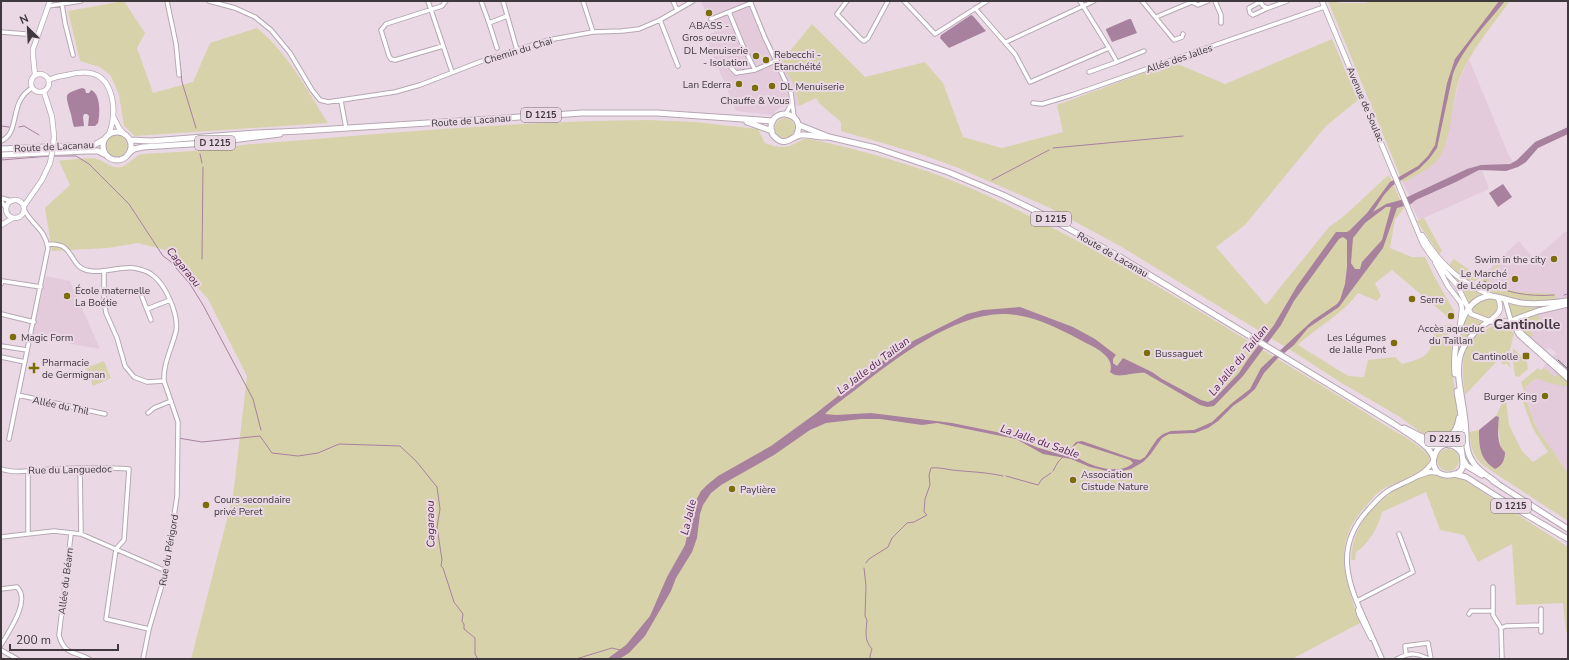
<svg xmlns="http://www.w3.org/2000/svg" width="1569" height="660" font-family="'Nunito Sans',sans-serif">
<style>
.built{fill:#e3cbdc}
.green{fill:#d8d2ab;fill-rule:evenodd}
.water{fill:#a8819e;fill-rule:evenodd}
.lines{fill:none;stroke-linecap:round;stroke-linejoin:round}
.stream{stroke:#a8819e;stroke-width:1}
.minor-casing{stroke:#b7a7b3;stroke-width:5.5}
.tertiary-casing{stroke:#b7a7b3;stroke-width:6}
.secondary-casing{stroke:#b7a7b3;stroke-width:6}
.primary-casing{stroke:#b7a7b3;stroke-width:7}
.minor{stroke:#fff;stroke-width:3.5}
.tertiary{stroke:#fff;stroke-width:4}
.secondary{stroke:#fff;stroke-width:4.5}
.primary{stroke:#fff;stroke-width:5}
.tram{stroke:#6e656b;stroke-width:1}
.secondary-bridge-casing{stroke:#b7a7b3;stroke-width:6;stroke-linecap:butt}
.secondary-bridge{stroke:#fff;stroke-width:4.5}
.poi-dot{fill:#7b6d08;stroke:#ead9e5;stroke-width:1.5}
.labels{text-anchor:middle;stroke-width:4;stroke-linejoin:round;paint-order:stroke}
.shield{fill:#ead9e5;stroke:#72686f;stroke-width:1}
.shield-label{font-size:9px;font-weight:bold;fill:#3f383d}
.poi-label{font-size:10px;fill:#3f383d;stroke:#ead9e5;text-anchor:start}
.street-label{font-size:10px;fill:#3f383d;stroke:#ead9e5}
.water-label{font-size:11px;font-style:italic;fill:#57254d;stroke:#ead9e5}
.district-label{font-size:14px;font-weight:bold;fill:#453741;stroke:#ead9e5}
</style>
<rect width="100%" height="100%" fill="#ead9e5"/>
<path class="built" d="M701,1h52l15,36 27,50 4,19 -14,-1 -9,5 -3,5 -37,-4 -31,-75 9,-4z
M1469,59l40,97 5,7 -40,5 -64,29 -7,-14 31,-19 11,-20 14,-63z
M1479,170h3l7,19 -70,31 -8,-16 1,-2 44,-20z
M1566,231l2,2v240l-32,-46 -12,-35 1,-1v-4l12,-8 7,-13 12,-13 -6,-5 -4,2 -4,-3 -1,1 -23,-20 -6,-11 -3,-11v-15l-29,-14 39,-36 15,18z
M46,276l24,5 30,68 -68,-12z"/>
<path class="green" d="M124,1l21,32 -8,15 16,45 40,-11 17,-39 47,-15c31,25 50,62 71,95l-193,13 -11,-10 -5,-31 -8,-19 -11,-9 -20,-6 -12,-50z
M1328,1l14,2h25v-2h143c-18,25 -40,50 -51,79 -8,23 -7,68 -25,84 -9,7 -21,13 -31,19z
M812,24l53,53 60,-15 18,21 20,54 39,11 61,-16 -6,-27 116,-43 52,22 107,-45 26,61 -32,26 -81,99 -29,22 50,58 63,-78 14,-10 41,-38 5,-4 15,33 -9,12 -5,28 22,9h13l9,19 21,37 -3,5h-3l-57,-48 -17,13 6,13 -4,5 -19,-8c-15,21 -41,34 -60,52l50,31 16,1 4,-17 27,-3 7,7c11,-3 27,-6 29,-19 2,-7 2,-12 5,-18l16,-3 -5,15 5,2 -1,20 6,48 -1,12 -1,6 -9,9 -12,3 -14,-7 -20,-15 -60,-35 -48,-31 -172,-105 -72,-39 -92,-40 -36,-13 -79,-23v-9l-21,-18 -4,-6 -17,8 -4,-19 -14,-25z
M775 128a10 10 0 1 1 20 0a10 10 0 1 1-20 0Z
M649,120l46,2 63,7 7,14c18,7 25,4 40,-5 61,13 122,30 179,56 110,51 212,115 315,178 29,17 58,35 87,54 15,9 32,17 43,30l1,6c-12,16 -35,19 -50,29 -6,4 -10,11 -15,16 -35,38 -19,73 -5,116l-68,36h-1101l42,-163 14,-120 -39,-77 -43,-49 -27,-7 -30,5 -56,3 -7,-43 25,-23 -11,-24c9,-1 30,-4 38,-2 8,2 14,10 24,8 8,-2 13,-11 21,-13l68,-4 32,-5c136,-11 271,-24 407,-25zM1090,344l26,11 -3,4v4l5,3 5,-7 29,13 10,7 -3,2c-5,-3 -11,-8 -17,-9 -11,-1 -23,8 -32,0 5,-14 -11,-22 -20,-28z
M105 146a11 11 0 1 1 22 0a11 11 0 1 1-22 0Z
M1424,218l18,33 -3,3 -22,-33z
M1506,256c-3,10 -13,13 -18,22l2,5c24,11 37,9 63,11h2v5c-22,7 -58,-4 -78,-12l1,-4z
M1454,259l26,18 -8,7 -23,-19z
M1441,263l22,21 19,11 -13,9z
M1489,298l5,1 4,4 1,6c-6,7 -11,10 -20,7 -4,-2 -6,-2 -8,-6 3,-7 11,-9 18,-12z
M1512,303l36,2v1l-36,12 -3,-12z
M1466,315l16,7c-14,9 -21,21 -26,36l3,-19z
M1538,315l2,1 -3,12 -3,-1 -3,6 3,2 -3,2 -4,-1 -9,-8v-5l3,-3z
M1497,324c8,0 13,4 17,10l-6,23 3,11 -5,-5 -2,2 -6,-5 -33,35c-4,-36 -6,-54 32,-71z
M1513,348l14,14 1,7 -9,8 -4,-1 -3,-21z
M104,361l7,17 -18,8 -7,-18z
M1538,368l2,2 4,-2 11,9 3,-3 10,9v4l-23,-5 -4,-3h-5l-11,8v4h-1l-3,-9z
M1524,393l12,34 32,46v48l-84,-55c-13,-12 -12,-18 -15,-34l10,-2 2,21 5,12 19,-11 -4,-3 -3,-23 1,-9 -3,-1 6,-13 4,-3 3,25 13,26 11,11 15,-10 -15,-23 -13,-35z
M1437 460a11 11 0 1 1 22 0a11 11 0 1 1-22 0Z
M1433,474l14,5 10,-2 5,2 106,68v85h-2l-3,-29 -47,2 -4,-61 -34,18 -14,-27 -24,-5 -14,-38 -44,20c-3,14 -14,33 -26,40l-1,8h-4c1,-45 41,-75 82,-86z"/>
<path class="water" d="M1499,1h6c-18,23 -41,45 -52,73l-16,74 -8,11 -10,10 -27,17 -8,9 -11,17 13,-8 15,-4 66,-31 14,-4 29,-1 7,-4 18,-18 33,-15v7l-30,14 -12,14 -8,5 -12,4 -27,-1 -23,12 -40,18 -5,4 -14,4 -14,40 -44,59 -31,21 -14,17 -17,14 -13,14 -9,16 -9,8 -13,9 -15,15 -10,7 -13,5 -26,1 -7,4 -12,17 -7,7 -12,7 -14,3 -10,-1 -17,-4 -19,-8 -28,-5 -27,-15 -79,-16 -15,2 -42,-6h-19l-35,4 -16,7 -36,25 -53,30 -10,8 -8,12 -3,9 -3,24 -5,14 -16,26 -5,13 -26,45 -16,17 -8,5 -14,1 19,-14 24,-29 17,-39 18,-32 9,-41 7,-13 6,-6 11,-9 53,-30 44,-32 79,-62 11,-7 62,-31 16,-4 37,-3 53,20 22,12 21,16 -3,4v4l4,3 6,-8 29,14 10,7 39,21 7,2 5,-2 26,-27 9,-14 26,-34 23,-39 39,-54h11l3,-2 17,-17 23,-31 28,-16 10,-10 7,-11 12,-62 8,-24zM1386,207h5l-9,33 -20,22 -2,7h-5l-4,-6 2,-25 12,-15zM1343,237l4,3v27l-2,17 -5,16 -3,4 -25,17 -51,47 -11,21 -18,14 -20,19 -18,8 -23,1 -8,3 -6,5 -12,18 -5,3 -6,-1 -52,-18 -6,1 -5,6h-6l-3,7 -26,-8 -25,-12 -59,-12 -81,-10 -35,2 -11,-1c10,-10 23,-18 34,-27 37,-29 97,-75 147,-73 29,1 56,16 82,30 10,5 27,14 22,28 8,8 24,-1 35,1l55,32 7,2 7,-1 29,-30 38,-51 13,-24 45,-62zM1078,443l52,17 3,3c-14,14 -50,2 -62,-11l3,-6z
M971,15l2,1 13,15 -37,17 -9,-10 1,-3z
M1129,19h2l6,14 -25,9 -6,-12v-1z
M82,88l3,1 1,4h3l2,-3c10,4 9,24 7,33l-3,3h-7l1,-10 -2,-2h-3l-1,3 1,9 -10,1c-2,-5 -2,-11 -4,-16 -5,-18 -6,-17 12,-23z
M1503,184l9,13 -14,10 -9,-14z
M1496,416l3,1c-1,10 -3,28 6,35 0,8 -3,14 -10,17 -15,-10 -16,-21 -16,-39z"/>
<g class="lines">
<path class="stream" d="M180,63l2,19 14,46
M1,126l8,1
M19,127l5,-1 15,9
M1053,148l130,-12
M200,154l2,9
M53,156h23l13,8 40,40 34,52 7,5 20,23 13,21 50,94 8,31
M1,160l49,-4
M992,180l57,-30
M202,259l1,-92
M1484,281c21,12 45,16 70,14
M1564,295l4,-1
M178,438l24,4 58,-6 12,17 26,3 20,-3 21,-9 61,2 16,15 21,26 3,22 -3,18 5,33 -1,6 2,2 11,34 9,12 -1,7 2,3v5l11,9v16l3,5
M1053,471l5,-9 5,-5
M1006,476l32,9 4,-6 9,-6
M866,563l3,-4 19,-12 4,-9 15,-15 7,-1 13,-7 -3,-3 1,-13 5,-14 -1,-10 2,-7c7,-1 14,1 21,2 18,2 34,2 51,6
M864,568l2,18 -1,30 2,4c-1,12 -3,20 5,29l-2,7v3
M513,659h1
M576,659l36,-11 8,2"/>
<defs>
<path id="minor" d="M167,1l9,43 3,31
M209,1l26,7 20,9 16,13 19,23 22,37 8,10 8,2 67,-10 25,-7 62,-24 66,-21 45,-8 29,-1 17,-2 21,-9 33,-19
M428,1l24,71
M481,1l8,22
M503,1l14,49
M583,1l10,31
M673,1l4,9
M750,1l15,37 26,55 3,24
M847,1l-10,13 24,25 3,2 4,-3 20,-37
M904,1l31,33 52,-33
M1142,1l32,39 8,-3 1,-3
M1215,1l6,14v8
M1260,1l3,5 5,2 19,-7
M1260,2l-11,6 1,5 3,2 15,-7
M62,4l3,19 8,32
M48,6l33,-5
M975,8l5,6 35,40 15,28 79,-34 -29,-47
M729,12l14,34 12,24
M1156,17l36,-15 6,3 10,-4
M711,19l40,-16
M660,20l18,46
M1,32l37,3
M1006,42l88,-41
M443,46l-48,14 -4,-1 -2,-3 -8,-26 5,-6 56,-18 4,-5
M497,48l-8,-25 18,-7
M1109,48l8,14 27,-11
M727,63l9,10 19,-3 22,-10
M1089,72l28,-10
M341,101l5,27
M1033,103l9,1 30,-9 252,-88
M786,114l6,-12
M1,141c20,-8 7,-39 31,-53
M1,198l11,3
M1,201l5,7
M48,244c5,0 13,0 17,4 10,9 9,21 26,23 15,2 29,-5 43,-3 5,1 13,3 17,6 14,9 28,40 25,57 -4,17 -13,32 -12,50l14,41 -1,74 -11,75 -17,58 -6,30
M104,271v30l2,12 11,25 8,28 9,11 13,5 17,-1
M1,284l1,-3 39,6
M142,297l9,23
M147,309l23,-9
M1,314l33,8
M1,346l26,4
M1,357l24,5
M18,395l87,19
M148,413l6,-5 17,-7
M9,439l39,-191c-3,-19 -15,-22 -23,-37
M80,468l1,66
M1,469c15,5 34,1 50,0 26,-1 52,-2 78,0l-5,71 -8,9 -10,70 43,10
M28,534v-63
M71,534l-12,101c5,20 15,16 30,24
M1,537l53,-6 27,3 85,37
M1493,587v28l8,13 1,31
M1,589l16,-2c14,14 -8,44 -16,58
M1357,601l56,-29 -14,-38
M1541,609v23
M1469,614l2,-3h21
M1501,628l5,-2 35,-1
M1,650l16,9
M1406,654l-1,-8 23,-3 3,16
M1397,659c14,-7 19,-6 32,0"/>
<path id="tertiary" d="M1505,300l6,21 8,14 49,44
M1516,328l52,46
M1418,476l12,-4 8,1
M1358,610l1,4 12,24
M1382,659c-5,-11 -10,-23 -15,-34 -19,-41 -34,-77 1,-115 6,-7 12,-14 20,-19 14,-9 37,-14 45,-30"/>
<path id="secondary" d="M1322,1l101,243 9,13 25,28 14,29 18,7c10,-7 14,-11 9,-23
M31 83a9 9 0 1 1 18 0a9 9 0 1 1-18 0Z
M35,75l-2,-19v-7l17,-48
M49,80c5,-3 12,-4 18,-5 26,-7 42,0 46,29 1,10 0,20 -4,30
M44,92l8,25 2,19
M114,118l5,10 5,6
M6 209a9 9 0 1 1 18 0a9 9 0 1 1-18 0Z
M24,206l18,-26 8,-17
M1,225l12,-7
M1422,235c16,27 39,48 68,60
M1435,262l13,24 13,17 1,6 -2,16"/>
<path id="primary" d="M747,122l25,9
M799,125l30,12 47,11 72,24 55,23 39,19 78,43 274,167c11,8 36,21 39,33
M103 146a14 14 0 1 1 28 0a14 14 0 1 1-28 0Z
M796,136c12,-22 -22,-31 -25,-10 0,4 1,9 4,11 11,11 16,-1 26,-2 9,-1 18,3 28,2
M130,140l21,1 106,-8 44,-2 282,-18h74l116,8
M1,149l93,-4 11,-6
M129,153l5,-4 9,-2 64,-4 73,-9
M1,155l85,-4h12l8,4
M1455,374c-2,-24 3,-74 34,-78 5,-1 25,6 32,7 16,2 31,0 46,-2
M1404,428c15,7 32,20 47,7 5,-4 7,-10 8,-17
M1423,440l9,6h9
M1449,445c20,-10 10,-37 8,-54
M1461,452c-24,-27 -42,26 -11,23 20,-1 11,-19 11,-29 0,-4 1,-8 2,-12
M1464,461l3,5 15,9
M1454,474l12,3 49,31 53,31
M1493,481l75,48
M1496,482c-10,-7 -21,-14 -26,-25 -6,-12 -3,-24 -5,-36 -5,-45 -20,-70 24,-100l19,1 30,-11 30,-7"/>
</defs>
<use href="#minor" class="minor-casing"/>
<use href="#tertiary" class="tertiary-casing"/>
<use href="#secondary" class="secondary-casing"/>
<use href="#primary" class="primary-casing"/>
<use href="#minor" class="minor"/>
<use href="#tertiary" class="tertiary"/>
<use href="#secondary" class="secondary"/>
<use href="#primary" class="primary"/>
<path class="tram" d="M1558,360l10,9"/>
<defs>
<path id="secondary-bridge" d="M50,163l3,-15 1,-12"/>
</defs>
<use href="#secondary-bridge" class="secondary-bridge-casing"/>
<use href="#secondary-bridge" class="secondary-bridge"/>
</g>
<g class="poi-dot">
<circle cx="709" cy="13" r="4"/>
<circle cx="756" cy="56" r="4"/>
<circle cx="766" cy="60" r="4"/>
<circle cx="739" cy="84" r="4"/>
<circle cx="772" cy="86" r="4"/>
<circle cx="755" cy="88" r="4"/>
<circle cx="1554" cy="259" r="4"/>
<circle cx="1515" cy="279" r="4"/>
<circle cx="67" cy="296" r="4"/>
<circle cx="1412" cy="299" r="4"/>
<circle cx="1451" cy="316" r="4"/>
<circle cx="13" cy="337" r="4"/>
<circle cx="1394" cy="343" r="4"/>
<circle cx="1147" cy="353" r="4"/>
<rect x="1522" y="352" width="8" height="8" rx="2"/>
<path d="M32 362h4v4h4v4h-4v4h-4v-4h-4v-4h4z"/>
<circle cx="1545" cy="396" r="4"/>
<circle cx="1073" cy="480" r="4"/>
<circle cx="732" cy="489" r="4"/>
<circle cx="206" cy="505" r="4"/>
</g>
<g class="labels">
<g class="shield">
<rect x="521" y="108" width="40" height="14" rx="3"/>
<rect x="195" y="136" width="40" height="14" rx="3"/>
<rect x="1031" y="212" width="40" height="14" rx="3"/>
<rect x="1425" y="432" width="40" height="14" rx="3"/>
<rect x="1491" y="499" width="40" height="14" rx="3"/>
</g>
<g class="shield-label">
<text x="541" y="118">D 1215</text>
<text x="215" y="146">D 1215</text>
<text x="1051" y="222">D 1215</text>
<text x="1445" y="442">D 2215</text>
<text x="1511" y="509">D 1215</text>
</g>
<g class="poi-label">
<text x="709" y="29" text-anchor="middle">ABASS -<tspan x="709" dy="12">Gros oeuvre</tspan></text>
<text x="748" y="54" text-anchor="end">DL Menuiserie<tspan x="748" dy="12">- Isolation</tspan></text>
<text x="774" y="58">Rebecchi -<tspan x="774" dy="12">Etanchéité</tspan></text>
<text x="731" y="88" text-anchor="end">Lan Ederra</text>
<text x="780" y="90">DL Menuiserie</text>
<text x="755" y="104" text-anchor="middle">Chauffe &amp; Vous</text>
<text x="1546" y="263" text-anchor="end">Swim in the city</text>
<text x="1507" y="277" text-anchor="end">Le Marché<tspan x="1507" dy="12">de Léopold</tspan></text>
<text x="75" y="294">École maternelle<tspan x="75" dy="12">La Boétie</tspan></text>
<text x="1420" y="303">Serre</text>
<text x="1451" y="332" text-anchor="middle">Accès aqueduc<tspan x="1451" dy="12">du Taillan</tspan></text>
<text x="21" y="341">Magic Form</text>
<text x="1386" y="341" text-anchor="end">Les Légumes<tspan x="1386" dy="12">de Jalle Pont</tspan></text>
<text x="1155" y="357">Bussaguet</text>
<text x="1518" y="360" text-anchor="end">Cantinolle</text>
<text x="42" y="366">Pharmacie<tspan x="42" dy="12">de Germignan</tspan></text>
<text x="1537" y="400" text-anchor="end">Burger King</text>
<text x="1081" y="478">Association<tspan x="1081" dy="12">Cistude Nature</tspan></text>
<text x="740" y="493">Paylière</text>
<text x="214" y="503">Cours secondaire<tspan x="214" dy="12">privé Peret</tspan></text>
</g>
<g class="street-label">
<text transform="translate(518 50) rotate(-17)" y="4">Chemin du Chai</text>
<text transform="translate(1179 58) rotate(-19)" y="4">Allée des Jalles</text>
<text transform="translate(1366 104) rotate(67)" y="4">Avenue de Soulac</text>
<text transform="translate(471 120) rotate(-4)" y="4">Route de Lacanau</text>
<text transform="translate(54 146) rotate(-3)" y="4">Route de Lacanau</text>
<text transform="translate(1113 254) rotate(30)" y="4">Route de Lacanau</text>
<text transform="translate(61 405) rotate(12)" y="4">Allée du Thil</text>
<text transform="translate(70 469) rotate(-1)" y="4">Rue du Languedoc</text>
<text transform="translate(168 550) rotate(-80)" y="4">Rue du Périgord</text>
<text transform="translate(65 581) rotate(-83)" y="4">Allée du Béarn</text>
</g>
<g class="water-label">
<text transform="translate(184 267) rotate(51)" y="4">Cagaraou</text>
<text transform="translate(1238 360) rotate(-51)" y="4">La Jalle du Taillan</text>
<text transform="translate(873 365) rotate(-37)" y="4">La Jalle du Taillan</text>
<text transform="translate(1040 441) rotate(19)" y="4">La Jalle du Sable</text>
<text transform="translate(688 517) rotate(-76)" y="4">La Jalle</text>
<text transform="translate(430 524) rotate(-91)" y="4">Cagaraou</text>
</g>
<g class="district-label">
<text x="1527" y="329">Cantinolle</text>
</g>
</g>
<rect width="1569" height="660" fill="none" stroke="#3f383d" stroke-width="4"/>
<g transform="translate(28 28) rotate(336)" stroke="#ead9e5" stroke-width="3" paint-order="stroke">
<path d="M0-3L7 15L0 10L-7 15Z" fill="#3f383d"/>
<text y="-6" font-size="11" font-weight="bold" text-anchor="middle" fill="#3f383d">N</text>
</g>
<path d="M10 644v6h108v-6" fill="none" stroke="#3f383d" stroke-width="2"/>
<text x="16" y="644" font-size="12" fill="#3f383d" stroke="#ead9e5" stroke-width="3" paint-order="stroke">200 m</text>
</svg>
